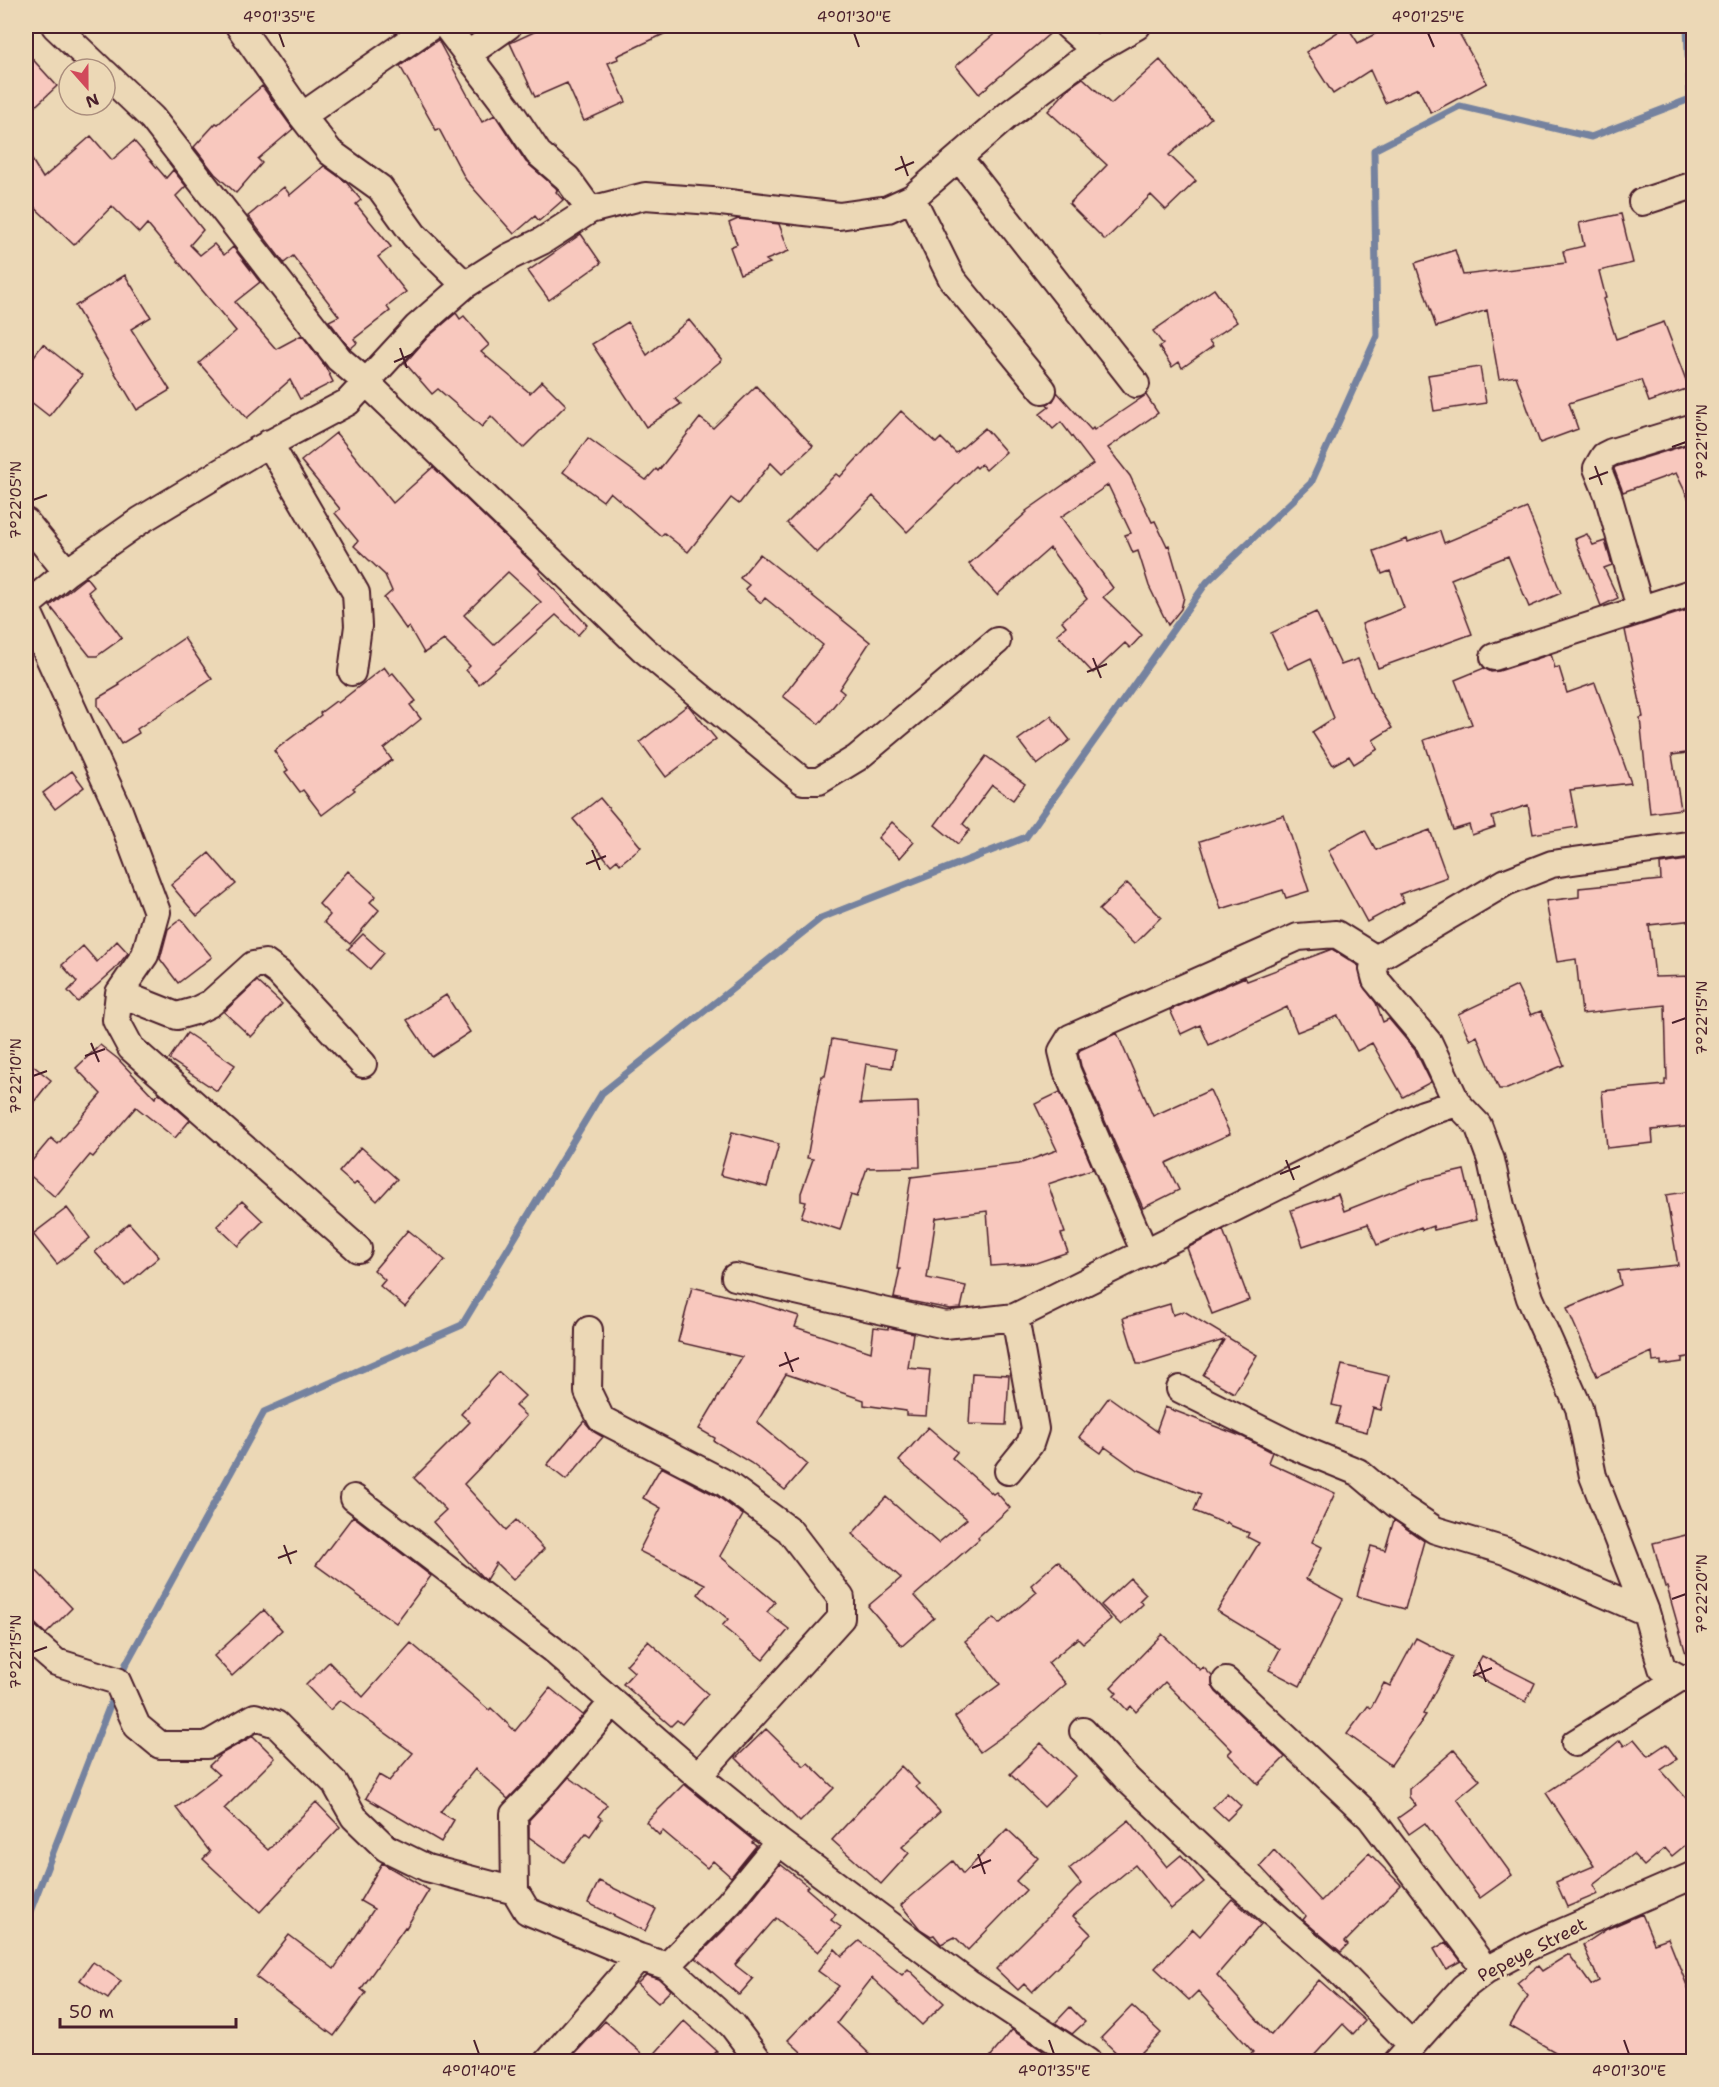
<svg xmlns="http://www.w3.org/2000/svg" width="1719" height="2087" font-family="'Shantell Sans',sans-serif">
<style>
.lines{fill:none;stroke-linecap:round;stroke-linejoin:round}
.stream{stroke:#75829f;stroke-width:7}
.building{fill:#f8c8be;stroke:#4a1f2b;stroke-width:1.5;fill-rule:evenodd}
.street-casing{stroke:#4a1f2b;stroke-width:30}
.street{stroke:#ecd8b6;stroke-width:26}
.ticks{fill:none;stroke:#4a1f2b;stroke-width:2}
.labels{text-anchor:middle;stroke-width:6;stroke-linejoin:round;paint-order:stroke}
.street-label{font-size:18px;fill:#4a1f2b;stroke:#ecd8b6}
.neatline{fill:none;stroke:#4a1f2b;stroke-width:2}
.ticks-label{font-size:15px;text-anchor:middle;fill:#4a1f2b}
</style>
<rect width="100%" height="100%" fill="#ecd8b6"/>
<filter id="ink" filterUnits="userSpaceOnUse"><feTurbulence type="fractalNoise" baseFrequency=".0167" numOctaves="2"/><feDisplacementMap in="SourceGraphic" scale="12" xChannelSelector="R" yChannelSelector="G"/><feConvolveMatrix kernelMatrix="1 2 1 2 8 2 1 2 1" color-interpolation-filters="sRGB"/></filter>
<g filter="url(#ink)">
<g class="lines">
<path class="stream" d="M121,1676l5,-12 138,-252 198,-87 140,-232 219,-175 205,-81 181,-255 104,-99 66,-147 -3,-186 86,-44 131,31 99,-38 -3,-73
M26,1922l89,-230"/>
</g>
<path class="building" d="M547,26h134l-64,30 1,3 -10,4 18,39 -42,19 -17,-38 -32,14 -25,-54z
M1004,26h49l1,4 -75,64 -23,-28z
M1347,26l11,17 32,-17h65l32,57 -56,30 -13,-25 -33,15 -15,-33 -37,24 -27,-42z
M438,40l44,82 13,-7 31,47 30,26 1,2 -1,2 7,8 -24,21 -4,-5 -21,18 -48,-54 -27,-51 -3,1 -36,-64z
M26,52l31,34 -31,29z
M1160,60l51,58 -42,37 27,26 -30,29 -15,-15 -46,45 -36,-36 38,-39 -59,-54 22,-24 13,-9 28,26z
M262,86l31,43 -35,30 4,4 -26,30 -21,-19 -21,-27 22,-24 2,1z
M91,136l21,24 22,-19 32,37 7,-8 13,16 -10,10 27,34 -13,15 10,10 14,-11 10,11 9,-8 27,35 -25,20 41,47 26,-14 23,31 8,16 -33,17 -10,-19 -43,38 -48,-55 37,-32 -89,-107 -8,9 -27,-27 -38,39 -48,-46v-49l17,28z
M324,166l22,16 15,18 -5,4 35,43 -13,10 28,35 -19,15 3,4 -36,28 3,4 -7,6 -21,-28 10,-5 -46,-60 -9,7 -36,-47 36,-29 6,8z
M1621,214l12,49 -34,8 7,27 -3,1 13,40 48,-17 25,66 -40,14 -8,-22 -72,23 9,26 -38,14 -24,-67 -17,3 -12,-69 -51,17 -21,-64 40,-13 8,25 103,-12 -3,-12 21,-5 -5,-23z
M738,219l41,5 10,27 -23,9 4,3 -30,11 -10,-27 7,-3 -8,-21z
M581,234l20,29 -52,37 -21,-29z
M125,275l26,42 -20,12 39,61 -33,20 -62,-104z
M1214,289l23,33 -28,19 4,5 -31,22 -3,-6 -7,5 -13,-20 4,-3 -10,-13z
M456,313l4,6 4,-3 25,29 -8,7 49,41 12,-12 24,24 -43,43 -32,-32 -9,11 -44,-38 -6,5 -27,-31 22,-25z
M689,320l33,40 -47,39 6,5 -35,23 -54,-83 36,-22 19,33z
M43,344l39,31 -33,41 -23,-18v-31z
M1480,367l6,36 -52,8 -6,-36z
M756,386l57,60 -31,28 -11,-11 -32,41 -8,-6 -43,54 -24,-19 -3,3 -51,-44 -7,9 -40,-29 25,-34 58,42 10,-11 2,2 42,-53 13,10z
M1057,392l34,38 2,-2 1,2 52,-35 12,18 -50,35 22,28 22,46 3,-1 12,25 2,-1 15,52 -3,12 -13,16 -19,-39 -11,-35 -5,2 -8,-18 6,-2 -23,-48 -47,32 52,71 -10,9 39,38 -12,13 -5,-5 -32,30 -36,-39 9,-8 -4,-5 25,-22 -37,-51 -53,47 -28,-31 58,-52 -1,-1 67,-47 -32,-42 -8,7 -13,-15 9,-7 -2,-3 6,-3z
M901,411l35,32 5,-5 15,15 29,-25 21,24 -20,18 -5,-6 -4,4 -2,-2 -68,66 -34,-36 -56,57 -30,-30 49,-49 4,3z
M336,433l57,70 40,-36 108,104 -2,2 48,52 -9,10 -22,-20 -77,69 -13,-14 4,-4 -26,-26 -20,13 -15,-26 -3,2 -22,-31 8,-7 -7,-16 -31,-29 4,-5 -23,-28 5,-4 -39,-48zM508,572l33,30 -47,43 -30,-30z
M1689,444l5,14v52l-18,-37 -53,19 -9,-23 1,-2z
M1527,508l34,85 -32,14 -21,-51 -57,23 21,55 -94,34 -16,-44 42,-16 -14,-37 -8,3 -8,-23 33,-12 1,3 32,-11 4,12z
M1587,534l6,11 12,-4 7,24 -8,3 14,30 -17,8 -26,-67z
M760,554l110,88 -31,47 5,4 -25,31 -36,-28 40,-51 -58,-47 -4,5 -16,-14 4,-4 -9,-7z
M86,577l8,10 -6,5 34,46 -25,18h-7l-40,-50z
M1694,608v144l-22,3 9,54 -31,4 -10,-95 3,-1 -18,-87z
M1316,612l25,53 17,-6 15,39 19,30 -19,12 5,9 -24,15 -5,-8 -16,9 -21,-33 22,-14 -23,-60 -23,11 -17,-36z
M184,638l28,41 -75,50 2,4 -18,11 -23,-38v-8l22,-13 -2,-2z
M1551,654l4,14 4,-1 8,26 28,-10 36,100 -61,7 7,37 -44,7 -5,-29 -36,12 3,10 -23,8 -3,-10 -16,5 -29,-90 48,-16 -17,-44 29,-12 7,4 8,-1z
M384,667l6,8 3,-2 23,28 -6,4 11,14 -37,30 8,11 -39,28 2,2 -33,25 -19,-25 -3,2 -15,-20 3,-2 -14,-19 47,-36 -1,-2 16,-12 2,2z
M688,705l28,34 -50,38 -26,-35z
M1051,716l19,24 -33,25 -19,-25z
M986,756l39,28 -12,16 -21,-15 -29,39 7,6 -12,14 -23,-19z
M72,771l12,16 -29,22 -12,-16z
M600,798l41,49 -21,17 -3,-4 -6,5 -38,-46z
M1284,815l25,76 -23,7 -3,-8 -62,19 -21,-68z
M892,822l22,20 -14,16 -22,-20z
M1365,830l11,20 54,-20 17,47 -47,17 4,8 -37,20 -39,-72z
M209,853l27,31 -39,32 -26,-31z
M1694,859v61l-45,5 6,52 39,-1v150l-42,4 1,13 -46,5 -5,-57 63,-6v-5h2l-2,-75 -83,9 -6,-55 -19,3 -11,-61 33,-4v-9l82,-8 -1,-16z
M348,871l28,25 -6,6 9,8 -29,34 -26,-22 6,-7 -11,-11z
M1127,883l34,34 -27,27 -35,-34z
M181,919l31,38 -34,26 -18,-24 8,-30z
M363,934l21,19 -14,16 -22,-20z
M117,941l11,12 -14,17 -36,32 -10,-11 9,-9 -15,-17 21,-19 14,16z
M1332,949l27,17 3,18 14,19 7,19 6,-3 26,31 16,32 -28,15 -31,-54 -15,8 -19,-35 -41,16 -10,-25 -78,38 -9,-20 -19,9 -11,-24 75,-33 2,4z
M257,981l25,23 -31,33 -27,-25z
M1517,986l14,29 10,-4 23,54 -57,24h-8l-22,-53 -7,4 -12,-26z
M446,995l24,37 -38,25 -25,-37z
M187,1033l48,32 -18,26 -48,-32z
M1117,1033l36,83 57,-26 20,44 -64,29 13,27 -36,18 -62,-142 -3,-13 2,-3z
M832,1039l63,11 -3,18 -26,-4 -6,40 58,-2 2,65 -53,1 -10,29 -6,-2 -11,35 -39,-13 5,-15 -5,-1v-8l12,-34 -6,-1 15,-82h3z
M100,1045l18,14 37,39 4,-5 31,27 -15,18 -39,-31 -43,50 -3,-2 -35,42 -29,-25v-4l25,-30 7,6 43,-50 -25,-26z
M26,1060l25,20 -25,32z
M1060,1092l33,77 -45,15 17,49 -4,1 7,18 -32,11 -45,3 -4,-55 -51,7 -9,60 39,8 -5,22 -11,1 -56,-11 6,-29h-3l14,-92 108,-13 38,-14 -22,-46z
M732,1132l47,12 -12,43 -47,-12z
M361,1147l36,32 -20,22 -20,-19 -3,3 -15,-13z
M1464,1170l12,50 -42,10 -1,-4 -11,4 -1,-3 -44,18 -9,-21 -65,22 -12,-36 47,-16 6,17 81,-32z
M1691,1191l3,12v110l-6,1 6,42 -12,2v4l-21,3v-4l-8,1 -1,-10 -55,24 -30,-68 54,-23 -3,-14 60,-6 -12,-70z
M242,1201l21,20 -25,25 -21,-20z
M67,1208l23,30 -33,26 -24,-30z
M129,1223l30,34 -34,29 -30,-34z
M408,1230l37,30 -40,47 -25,-21 5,-6 -11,-10z
M1223,1230l26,70 -37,14 -25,-66z
M692,1287l65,16 42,13 -4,11 76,25 3,-25 14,2v-2l25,6 -5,35 22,2 -4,46 -20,-1v-4l-42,-6v-5l-78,-26 -29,48 50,42 -22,26 -34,-27 -37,-22 1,-3 -16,-9 43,-72 -64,-15z
M1170,1304l3,11 11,-4 73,44 -23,38 -31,-18 21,-35 -79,24h-8l-14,-46z
M1342,1365l47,11 -8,34 -8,-2 -6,24 -31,-8 5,-17 -9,-2z
M499,1372l26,24 -10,10 11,10 -37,42 -25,26 42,46 10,-10 28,29 -31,31 -17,-17 -10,17 -4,-3 -49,-55 13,-12 -32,-32 56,-56 -9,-8z
M972,1373l37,2 -3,50 -37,-1z
M1109,1397l49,35 -1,-3 8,-22 78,30 29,15 -4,10 67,31 -23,49 10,5 -16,32 37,20 -43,87 -31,-16 11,-21 -63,-38 42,-68 -12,-6 2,-4 -17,-7 -5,-4 -1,2 -32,-13 7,-17 -65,-25 -31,-22 -4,6 -22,-16z
M584,1421l10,11 9,5 -37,43 -19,-15z
M928,1427l29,25 -5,6 41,36 3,-2 14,16 -32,29 1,2 -65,57 20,22 -32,28 -34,-40 33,-28 -49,-44 34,-37 52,46 29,-24 -68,-58z
M661,1467l56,29 26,19 -23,41 55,46 -8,10 22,17 -26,31 -41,-34 6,-7 -30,-25 7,-10 -66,-33 22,-43 -18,-10z
M353,1516l78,60 -35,47 -80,-58z
M1394,1520l30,21 -19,68 -48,-13 14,-50 14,4z
M1694,1533v127l-6,1 -21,-74h-2l-12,-44z
M26,1560l46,48 -26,26 -20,-19z
M1058,1561l53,58 -28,24 -5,-5 -30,25 18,21 -45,39 -41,29 -25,-35 45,-33 -35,-43 29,-23 5,6 38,-32 -6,-7z
M1130,1578l16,16 -7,7 4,3 -22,21 -20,-20z
M264,1610l18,20 -50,46 -18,-20z
M1162,1634l38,36 3,-3 9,9v9l4,7 69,65 -27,27 -30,-30 4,-4 -67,-68 -29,30 -5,-6 -4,4 -13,-14 3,-3 -6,-6z
M1416,1638l37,19 -30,57 3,1 -35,50 -44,-31 21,-28 3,2 13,-25 6,3z
M648,1641l60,53 -26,30 -5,-4 -6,6 -48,-42 11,-12 -8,-7z
M411,1643l78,67 2,-2 24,23 35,-43 33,27 -45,53 -30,31 -33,-30 -35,43 14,8 -13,22 -75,-44 13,-23 10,6 24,-28 -73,-53 -10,10 -24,-25 23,-23 34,35z
M1482,1656l53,27 -9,19 -54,-28z
M766,1729l38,37 4,-3 26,25 -34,34 -64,-64z
M253,1736l22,22 -51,51 44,41 48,-48 24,25 -80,85 -57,-53 7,-7 -34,-44 43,-33 -10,-9 12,-12z
M1634,1739l14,17 18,-12 11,15 -16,11 33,37v31l-22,18 -7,-8 -21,18 -11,-12 -40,31 5,9 -31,13 -11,-25 38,-16 -48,-73 51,-34 23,-19 4,6z
M1041,1743l34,33 -31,31 -34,-33z
M1454,1750l26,30 -23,19 55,76 -32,23 -55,-75 -16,11 -11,-16 18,-13 -7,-8v-8z
M901,1766l18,18 -3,3 24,25 -38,35 7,6 -28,31 -49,-44z
M569,1777l38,28 -9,11 4,3 -12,17 -4,-3 -22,29 -35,-25v-17z
M684,1784l70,57 -2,2 4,3 -25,31 -18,-16 -6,7 -44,-37 -4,4 -13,-13z
M1227,1793l14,13 -14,14 -14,-13z
M1129,1820l38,47 14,-12 23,27 -33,27 -36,-44 -62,51 18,18 -59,58 -8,-8 -6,6 -22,-21 85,-85 -12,-15z
M1007,1829l31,29 -22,23 10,9 -58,60 -13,-13 -14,7 -7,-9 -3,1 -11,-7 -19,-24 52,-44 10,13z
M1274,1850l47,51 48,-48 32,32 -56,57 3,3 -7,7 -38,-32 3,-4 -46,-50z
M382,1863l47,27 -23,38 -1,-1 -44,62 5,4 -32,43 -78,-59 33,-42 45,34 40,-60 -14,-8z
M780,1864l28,22 -2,2 30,26 -5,6 10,7 -23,25 -42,-34 -41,47 18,14 -14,16 -43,-37 45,-45z
M599,1881l57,28 -11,22 -57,-28z
M1232,1899l29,25 -44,51 54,60 48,-55 46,41 -12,13 -10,-10 -34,37h-64l8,-9 -55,-61 -9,9 -34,-32 38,-39 7,7z
M1642,1914l12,29 14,-5 26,65v58h-123l-61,-35 18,-30 -11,-13 21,-17 4,5 27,-17 22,31 8,-4 -16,-36 24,-16z
M859,1941l43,34 6,-6 36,34 -22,22 -50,-47 -35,45 40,38h-66l-23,-21 51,-54 -21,-15 17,-22 7,7z
M1446,1942l15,19 -15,8 -12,-20z
M93,1962l28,19 -13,18 -28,-19z
M646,1975l13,4 12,11 -13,13 -21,-19z
M1132,2006l29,27 -28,28h-8l-24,-23z
M1070,2007l15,15 -13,12 -17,-11z
M605,2021l44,39 35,-39 33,30 -9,10h-140z
M1012,2030l31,21 -8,10h-48z"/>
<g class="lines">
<defs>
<path id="street" d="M55,26l45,43
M239,26l63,90
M431,26l-129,90 28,36 50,36 34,47 51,50
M446,26l62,82 30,45 29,25 23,32
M1068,26l27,24
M467,55l41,-29
M105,73l47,45 187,241 28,24 276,266 160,132h16l38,-23 140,-117
M959,158l177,226
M912,198l40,81 91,111
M1642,202l52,-17
M269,443l87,150 2,33 -6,46
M26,522l41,50
M26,606l41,-34 74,-52 113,-68 94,-50 69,-75 48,-42 44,-28 33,-16 48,-31 55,-14 67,5 127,15 49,-7 24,-11 96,-83 87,-65 42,-24
M26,607l92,201 39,104 -12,43 -26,38 -3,27 15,28 227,201
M1640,608l-32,-113 -11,-27 7,-12 8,-4 82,-25
M1494,657l200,-65
M1694,844l-142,20 -46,18 -130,77 -3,10 3,11 53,63 28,60 21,22 13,35 10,46 29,92 49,110 14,68 53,136 16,56 18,10h14
M119,993l58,23 18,-5 16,-8 42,-38 12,-2 14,10 84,91
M1145,1253l-78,-182 -5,-20 8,-13 228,-101 38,-3 40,25
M735,1277l210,48 70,-8 408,-203 34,-11
M589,1330l-1,62 13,27 124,64 64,47 52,68v20l-143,158
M1180,1389l114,57 64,26 38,32 39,26 70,21 141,61
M1008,1471l22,-27 5,-15 -20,-112
M354,1498l198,151 146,127 81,66 189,141 120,79
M26,1636l30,26 61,19 20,45 23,19h47l48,-28 21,7 59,59 19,34 32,31 41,20 88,23
M1226,1681l144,136 116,153
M613,1702l-64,76 -35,36 1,77 12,20 112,46 28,9 65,59 28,37
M1083,1731l45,49 105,99 104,90 75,76
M1575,1743l105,-65
M667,1966l62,-63 50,-61
M548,2062l91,-105
M1397,2062l67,-75 22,-17 47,-25 161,-70"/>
</defs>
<use href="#street" class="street-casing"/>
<use href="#street" class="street"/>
</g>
</g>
<path class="ticks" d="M279,33l5,14M854,33l5,14M1428,33l6,14M901,156l7,20M895,170l19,-8M400,348l7,20M394,362l19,-8M1672,447l14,-5M1595,466l7,19M1589,479l19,-7M33,500l14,-5M1093,658l8,20M1087,672l20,-8M592,850l8,20M586,864l20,-8M1672,1023l14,-5M91,1043l8,19M85,1056l20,-7M33,1076l14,-5M1286,1160l8,20M1280,1174l20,-8M785,1352l8,20M779,1366l20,-8M284,1545l7,19M278,1558l19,-7M1672,1599l14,-5M33,1652l14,-5M1479,1662l7,20M1473,1676l19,-8M978,1854l7,20M972,1868l19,-8M474,2040l5,14M1049,2040l5,14M1624,2040l5,14"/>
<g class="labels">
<g class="street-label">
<text transform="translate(1532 1950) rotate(-27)" y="6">Pepeye Street</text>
</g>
</g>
<rect width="1719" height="2087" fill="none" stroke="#ecd8b6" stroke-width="66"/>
<g transform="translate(87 87) rotate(159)"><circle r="28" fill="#ecd8b6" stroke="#ab8e7e" stroke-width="1.5"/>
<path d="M0-4.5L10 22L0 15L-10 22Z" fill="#d1495b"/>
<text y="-9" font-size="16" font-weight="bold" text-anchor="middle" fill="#4a1f2b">N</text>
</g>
<path d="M60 2018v9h176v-9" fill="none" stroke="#4a1f2b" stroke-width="3"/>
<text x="69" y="2018" font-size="18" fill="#4a1f2b" stroke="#ecd8b6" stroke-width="4.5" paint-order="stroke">50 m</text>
<rect x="33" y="33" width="1653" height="2021" class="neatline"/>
<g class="ticks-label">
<text x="279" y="22">4°01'35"E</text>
<text x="854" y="22">4°01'30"E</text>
<text x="1428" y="22">4°01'25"E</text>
<text transform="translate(1702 442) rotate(-90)" y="5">7°22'10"N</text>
<text transform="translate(16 500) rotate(-90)" y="5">7°22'05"N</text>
<text transform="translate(1702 1018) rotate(-90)" y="5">7°22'15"N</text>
<text transform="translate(16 1076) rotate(-90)" y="5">7°22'10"N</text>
<text transform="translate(1702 1594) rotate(-90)" y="5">7°22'20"N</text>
<text transform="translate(16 1652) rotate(-90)" y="5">7°22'15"N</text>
<text x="479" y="2076">4°01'40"E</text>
<text x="1054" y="2076">4°01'35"E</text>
<text x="1629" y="2076">4°01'30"E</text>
</g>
</svg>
